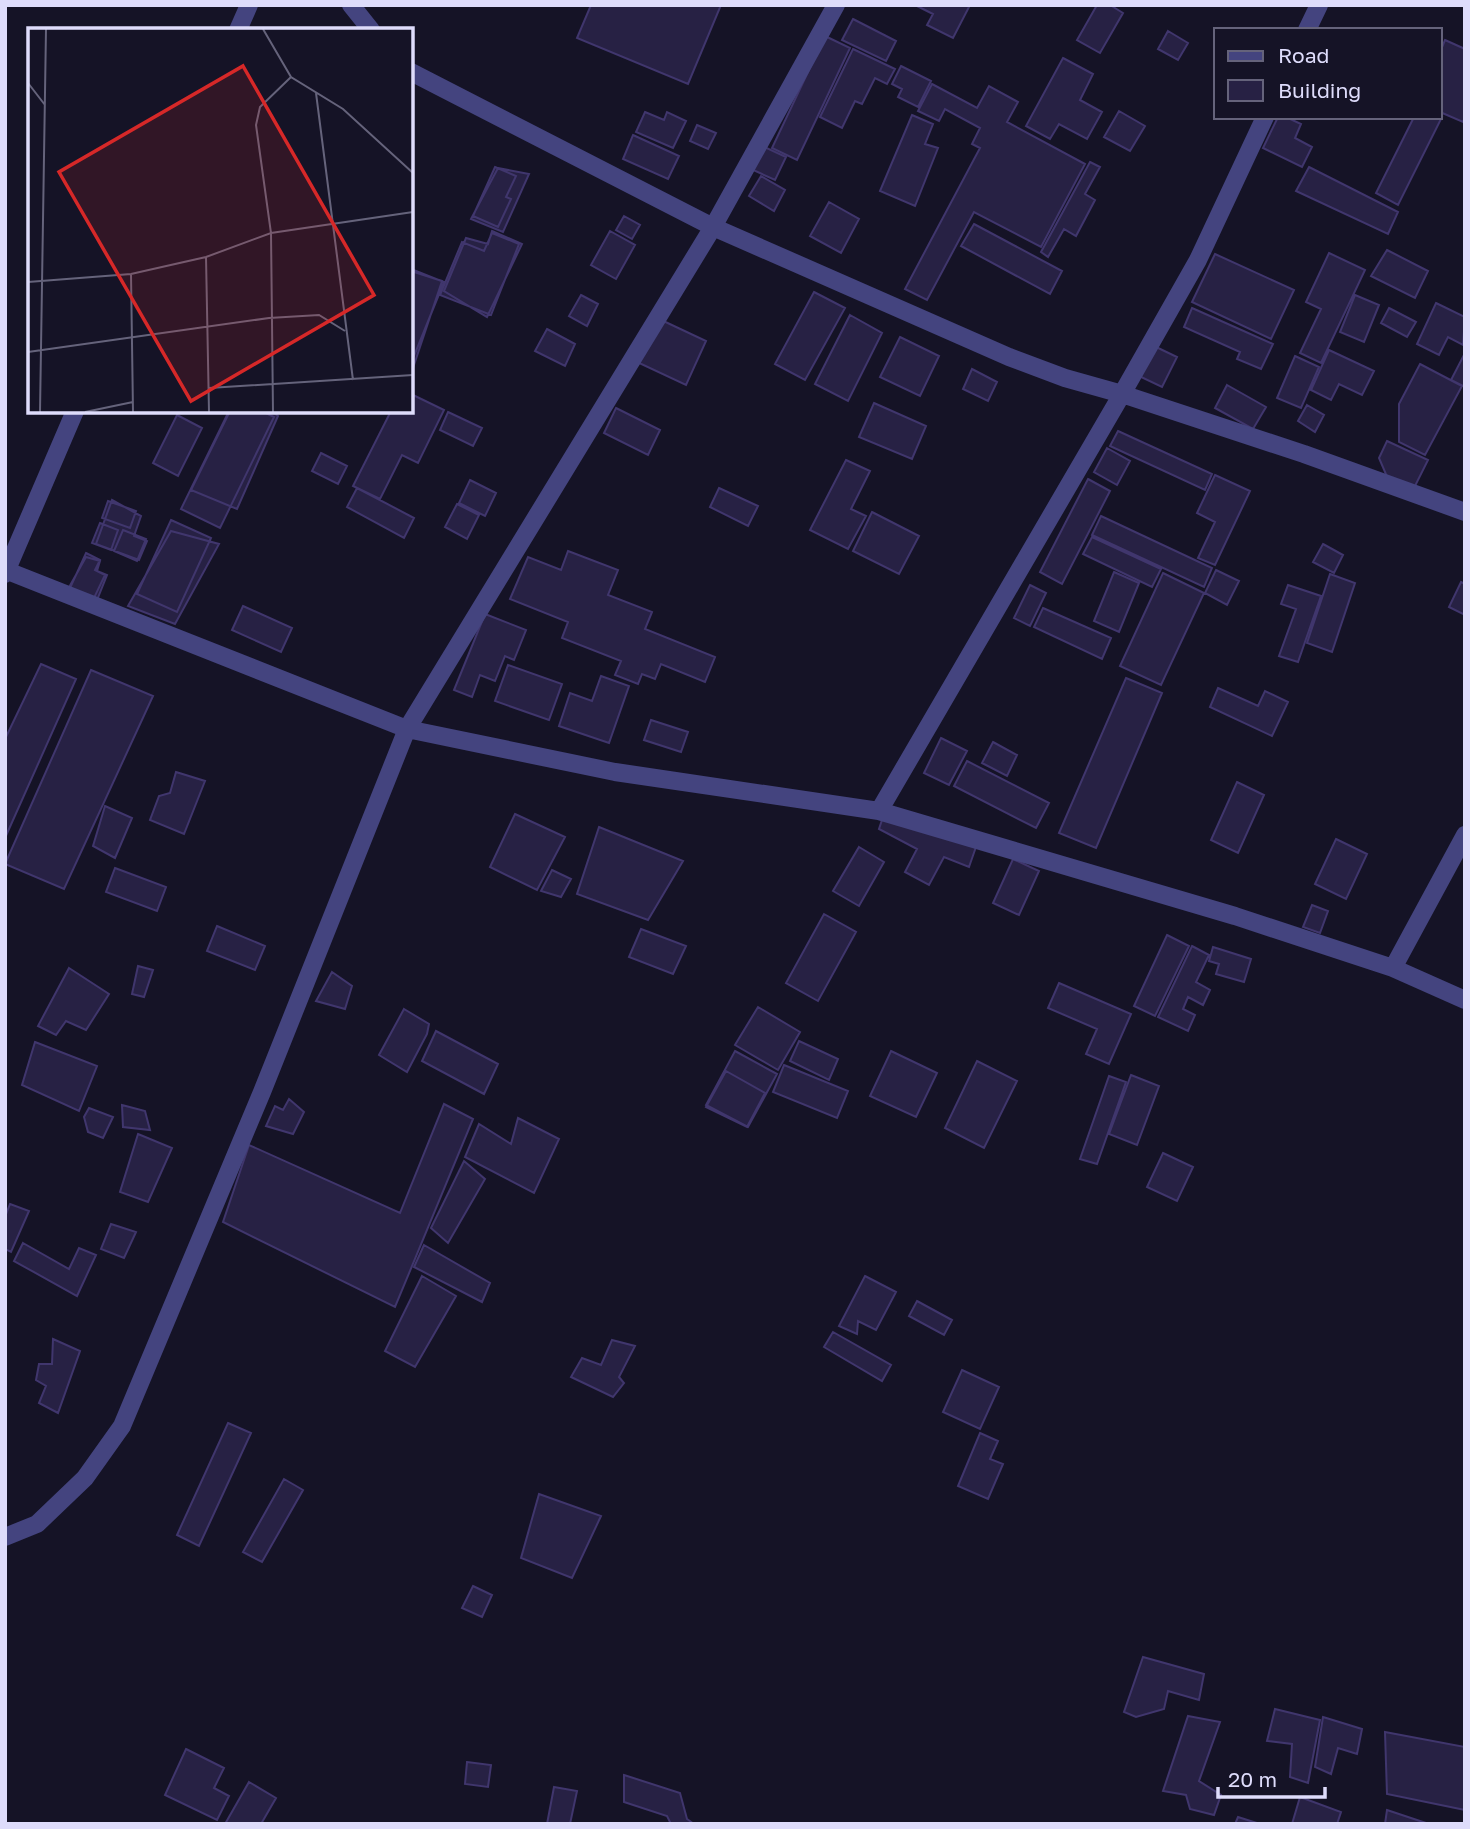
<svg xmlns="http://www.w3.org/2000/svg" width="1470" height="1829" font-family="'Golos Text',sans-serif">
<style>
.building{fill:#272144;stroke:#40366d;stroke-width:2}
.lines{fill:none;stroke-linecap:round;stroke-linejoin:round}
.street{stroke:#44447f;stroke-width:18}
.inset-road{fill:none;stroke:#65637b;stroke-width:2}
.view{fill:#d62828;fill-opacity:0.15;stroke:#d62828;stroke-width:3.5}
.inset-edge{fill:none;stroke:#dedcfb;stroke-width:3.5}
</style>
<rect width="100%" height="100%" fill="#151326"/>
<path class="building" d="M591,5h130l-33,79 -111,-46z
M915,5h50l4,2 -16,31 -26,-13 6,-11z
M1097,5h13l13,8 -23,40 -23,-13z
M853,19l43,22 -10,20 -44,-21z
M1168,31l20,12 -10,17 -20,-11z
M825,36l25,12 -53,112 -25,-12z
M1445,40l20,9v68l-2,5 -23,-10v-60z
M853,49l42,20 -8,15 -12,-6 -13,26 -7,-3 -13,27 -22,-11z
M1063,58l30,16 -13,26 22,12 -15,27 -28,-15 -9,15 -24,-13z
M901,66l30,15 -13,26 -20,-10 4,-8 -10,-5z
M932,84l45,24 12,-22 29,16 -11,20 78,42 -44,83 -67,-35 -47,88 -22,-11 75,-141 -8,-4 8,-16 -35,-19 -6,12 -21,-10z
M1119,111l26,15 -15,25 -26,-14z
M645,112l19,8 3,-8 19,9 -13,27 -37,-16z
M912,115l21,9 -8,20 13,4 -23,58 -35,-15z
M1440,116l2,1 -44,88 -22,-12 38,-76z
M1278,117h8l15,7 -6,14 17,9 -10,20 -39,-19z
M697,125l19,8 -8,16 -18,-8z
M633,135l46,21 -11,23 -45,-20z
M762,146l24,11 -11,23 -24,-11z
M1090,162l10,5 -15,27 10,6 -19,36 -12,-7 -16,28 -7,-5z
M495,167l21,9 -10,21 5,2 -13,28 -25,-11z
M1309,167l89,45 -10,22 -92,-43z
M498,168l31,6 -26,58 -32,-13z
M761,176l24,14 -11,21 -25,-15z
M829,202l30,17 -18,34 -31,-17z
M624,216l16,9 -8,14 -16,-9z
M974,224l88,47 -12,23 -89,-48z
M492,231l30,13 -35,73 -43,-26 22,-53 22,6z
M610,231l25,14 -19,34 -25,-14z
M492,233l27,11 -28,71 -51,-20 22,-53 22,9z
M1387,250l41,21 -13,27 -44,-22z
M1329,253l36,17 -44,93 -21,-10 21,-44 -15,-7z
M1215,254l79,36 -23,49 -79,-37z
M411,269l33,13 -30,74 -3,-1z
M411,271l31,10 -31,93z
M814,292l31,16 -40,72 -30,-16z
M581,295l17,9 -11,22 -18,-10z
M1355,295l24,10 -15,37 -24,-10z
M1436,303l29,14 -2,28 -15,-8 -9,18 -22,-11z
M1192,308l81,36 -12,25 -24,-10 3,-7 -56,-25z
M1389,308l27,14 -9,15 -26,-14z
M850,315l32,18 -34,68 -33,-17z
M657,318l49,23 -20,44 -49,-23z
M547,329l28,15 -10,22 -30,-15z
M900,337l39,19 -19,40 -40,-19z
M1154,346l23,11 -15,30 -23,-11z
M1329,350l45,21 -12,24 -23,-11 -8,16 -20,-10z
M1465,353v34l-14,-7z
M1295,356l24,11 -18,41 -24,-10z
M1420,364l42,22 -37,69 -26,-13v-38z
M972,369l25,13 -9,19 -25,-12z
M1227,385l39,22 -13,22 -38,-21z
M411,394l33,16 -26,53 -16,-8 -22,44 -27,-13 38,-75h20z
M874,403l52,23 -14,33 -53,-22z
M1307,405l17,10 -9,17 -17,-11z
M616,408l44,22 -12,25 -44,-22z
M229,411h33l12,6 -54,111 -39,-19z
M230,411h42l6,5 -41,93 -46,-19z
M448,412l34,16 -9,18 -33,-16z
M177,415l25,13 -24,48 -25,-13z
M1118,431l94,43 -7,16 -95,-44z
M1387,441l41,19 -15,30 -25,-11 -9,-21z
M1107,448l23,13 -13,24 -23,-13z
M321,453l26,13 -9,18 -26,-13z
M846,460l24,11 -19,38 15,7 -18,33 -38,-19z
M1215,475l35,16 -35,74 -17,-7 17,-36 -18,-9z
M1088,479l22,12 -48,93 -22,-12z
M470,480l26,13 -11,23 -26,-13z
M357,488l57,30 -10,20 -57,-31z
M719,488l39,18 -10,20 -38,-19z
M112,500l29,16 -7,20 13,5 -8,19 -43,-16z
M108,501l28,10 -6,17 -28,-10z
M457,504l22,11 -12,24 -22,-12z
M872,512l47,24 -20,38 -46,-23z
M1101,516l111,52 -8,19 -112,-52z
M171,520l40,18 -34,74 -40,-18z
M100,523l18,7 -7,20 -19,-7z
M123,530l23,9 -9,22 -23,-10z
M171,531l48,13 -44,80 -47,-18z
M1092,537l69,32 -9,18 -69,-33z
M1323,544l20,11 -9,18 -21,-11z
M568,551l50,19 -10,25 44,17 -7,17 70,28 -10,25 -44,-18 -6,15 -13,-5 -4,10 -23,-9 6,-14 -59,-23 6,-16 -58,-23 18,-42 33,13z
M86,553l14,7 -5,10 10,5 -11,23 -24,-10z
M86,557l14,4 -3,10 10,4 -10,25 -30,-9z
M1216,570l23,11 -12,24 -22,-12z
M1114,572l25,11 -20,49 -25,-11z
M1163,573l41,20 -43,92 -41,-19z
M1330,574l25,9 -23,69 -25,-9z
M1461,582l4,2v31l-16,-8z
M1030,585l16,8 -16,33 -16,-8z
M1288,585l33,11 -23,66 -19,-6 17,-47 -15,-5z
M243,606l49,22 -11,24 -49,-22z
M1043,608l68,30 -9,21 -68,-32z
M485,614l41,16 -12,30 -9,-4 -10,25 -15,-6 -8,22 -18,-7z
M41,664l35,15 -71,159v-99z
M508,665l54,19 -13,36 -54,-19z
M91,670l62,26 -89,193 -59,-25z
M601,676l28,10 -20,57 -50,-17 11,-33 22,8z
M1126,678l36,15 -66,155 -37,-15z
M1218,688l40,18 7,-15 23,11 -16,34 -62,-29z
M651,720l37,12 -7,20 -37,-12z
M941,738l26,13 -18,34 -25,-12z
M993,742l24,13 -10,21 -25,-13z
M967,761l82,42 -13,25 -82,-42z
M176,772l29,9 -21,53 -34,-14 9,-24 11,-3z
M1237,782l27,13 -26,58 -27,-13z
M105,806l27,12 -17,40 -22,-12z
M515,814l50,23 -28,53 -47,-23z
M883,817l94,27 -8,23 -25,-10 -15,28 -24,-13 12,-23 -38,-20z
M599,827l84,34 -35,59 -71,-26z
M1336,839l31,15 -21,45 -31,-15z
M859,847l25,15 -25,44 -26,-15z
M1013,859l26,12 -20,44 -26,-12z
M115,868l51,19 -9,24 -51,-19z
M552,870l19,9 -10,18 -20,-6z
M1312,905l16,6 -8,22 -17,-6z
M824,914l32,18 -38,69 -32,-18z
M217,926l48,20 -10,24 -48,-19z
M641,929l45,17 -13,28 -44,-17z
M1167,935l22,11 -34,70 -21,-10z
M1192,946l17,9 -13,27 14,8 -7,15 -15,-8 -5,12 12,6 -7,16 -30,-14z
M1213,947l38,12 -7,23 -28,-8 3,-10 -10,-3z
M138,966l15,4 -9,27 -12,-3z
M69,968l40,26 -23,36 -20,-9 -10,14 -18,-9z
M332,972l20,14 -7,23 -29,-8z
M1059,983l72,31 -22,50 -23,-10 11,-25 -49,-21z
M758,1007l42,25 -22,38 -43,-25z
M404,1009l25,15 -2,10 -20,38 -28,-17z
M436,1031l62,33 -14,30 -62,-33z
M799,1041l39,18 -9,21 -39,-19z
M35,1042l62,24 -18,45 -57,-26z
M735,1051l42,23 -29,53 -42,-22z
M891,1051l46,22 -21,44 -46,-21z
M977,1061l40,20 -33,67 -39,-20z
M784,1065l64,26 -11,27 -64,-26z
M726,1071l39,22 -18,34 -41,-20z
M1131,1075l28,11 -22,59 -28,-11z
M1109,1076l17,6 -29,82 -17,-5z
M289,1099l15,13 -11,22 -27,-8 9,-20 8,4z
M444,1104l29,15 -78,188 -172,-85 26,-77 151,68z
M122,1105l23,6 5,19 -27,-3z
M89,1108l24,9 -10,21 -15,-6 -4,-15z
M518,1118l41,21 -25,54 -69,-36 14,-33 32,20z
M138,1134l34,14 -24,54 -28,-10z
M1163,1153l30,14 -16,34 -30,-14z
M464,1161l21,18 -37,64 -17,-15z
M10,1204l19,7 -18,41 -6,-3v-32z
M111,1224l25,8 -12,26 -23,-9z
M23,1243l46,26 10,-21 17,7 -19,41 -63,-35z
M424,1245l66,38 -8,19 -68,-35z
M422,1276l34,20 -41,71 -30,-16z
M865,1276l31,16 -20,38 -18,-9 -1,13 -18,-8z
M917,1301l35,19 -8,15 -35,-19z
M833,1332l58,33 -9,16 -58,-34z
M53,1339l27,12 -22,62 -19,-10 7,-17 -10,-6 3,-16h13z
M612,1340l23,6 -16,31 5,6 -11,14 -42,-20 11,-19 19,7z
M962,1370l37,17 -19,42 -37,-17z
M228,1423l23,10 -52,113 -22,-11z
M980,1433l18,8 -8,18 13,5 -15,35 -30,-13z
M284,1479l19,11 -41,72 -19,-10z
M539,1494l62,22 -29,62 -51,-20z
M473,1586l19,9 -10,22 -20,-9z
M1143,1657l61,17 -5,26 -31,-9 -4,18 -28,8 -12,-5z
M1275,1709l45,11 -12,63 -18,-6 2,-33 -25,-3z
M1188,1716l32,6 -21,59 22,14 -7,20 -24,-6 -4,-14 -23,-4z
M1323,1717l39,12 -5,25 -19,-6 -7,26 -16,-7z
M1385,1732l80,15v63l-78,-16z
M186,1749l38,19 -10,20 15,8 -12,24 -52,-25z
M467,1762l24,3 -3,22 -23,-3z
M624,1775l56,18 7,26 7,5h-23l-4,-8 -43,-14z
M249,1782l27,16 -15,26h-36z
M554,1787l23,4 -7,33h-23z
M1300,1797l41,15 -4,12h-45z
M1387,1810l42,14h-44z
M1238,1817l22,7h-25z"/>
<g class="lines">
<path class="street" d="M351,5l20,25
M238,30l11,-25
M1307,30l12,-25
M411,72l302,155 296,130 56,21 57,16 182,60 161,58
M5,570l402,159 208,43 264,39 356,105 158,52 72,32
M5,574l70,-163
M879,811l243,-417 76,-134 67,-143
M1393,968l72,-133
M5,1537l32,-13 48,-46 37,-52 140,-334 145,-363 306,-502 123,-222"/>
</g>
<g transform="translate(28 28)">
<rect width="385" height="385" fill="#151326"/>
<path class="inset-road" d="M235,1l28,48 52,32 70,64M0,55l17,22M288,65l37,287M178,229l3,155M103,246l2,138M0,254l103,-8 75,-17 65,-24 142,-21M0,324l241,-34 50,-3 26,16M181,360l204,-13M12,384l6,-383M57,384l48,-10M245,384l-2,-179 -15,-108 4,-18 31,-30"/>
<path class="view" d="M215,38l131,229 -183,106 -132,-229z"/>
<rect width="385" height="385" class="inset-edge"/>
</g>
<rect width="1470" height="1829" fill="none" stroke="#dedcfb" stroke-width="14"/>
<rect x="1214" y="28" width="228" height="91" fill="#151326" stroke="#65637b" stroke-width="2"/>
<rect x="1228" y="51" width="35" height="10" fill="#44447f" stroke="#65637b" stroke-width="2"/>
<text x="1278" y="63" font-size="21" fill="#dedcfb">Road</text>
<rect x="1228" y="80" width="35" height="21" fill="#272144" stroke="#65637b" stroke-width="2"/>
<text x="1278" y="98" font-size="21" fill="#dedcfb">Building</text>
<path d="M1218 1787v10h107v-10" fill="none" stroke="#dedcfb" stroke-width="3.5"/>
<text x="1228" y="1787" font-size="21" fill="#dedcfb" stroke="#151326" stroke-width="5" paint-order="stroke">20 m</text>
</svg>
